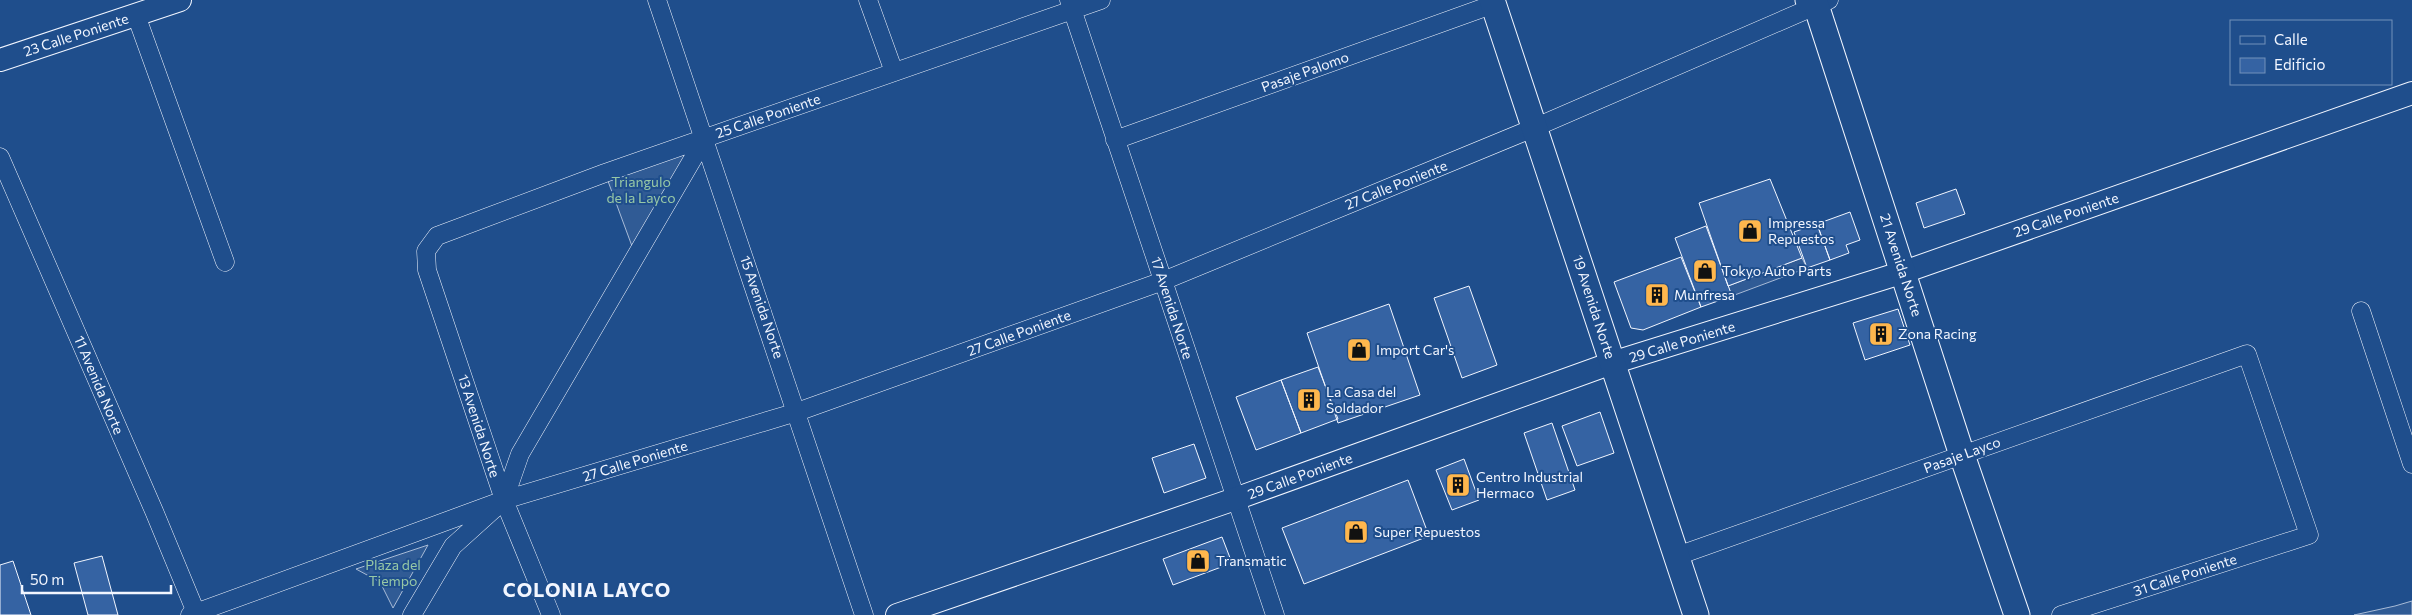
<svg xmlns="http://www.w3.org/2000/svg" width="2412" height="615" font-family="Commissioner,sans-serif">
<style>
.built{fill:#305b95;stroke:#a8bbd7}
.building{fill:#3563a3;stroke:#f2f6ff}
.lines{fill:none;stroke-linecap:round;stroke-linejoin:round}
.minor-casing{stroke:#f2f6ff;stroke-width:19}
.tertiary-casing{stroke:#f2f6ff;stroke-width:24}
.secondary-casing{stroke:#f2f6ff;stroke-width:27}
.minor{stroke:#1f4e8c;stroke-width:18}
.tertiary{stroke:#1f4e8c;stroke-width:22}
.secondary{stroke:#1f4e8c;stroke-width:25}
.labels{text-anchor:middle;stroke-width:4;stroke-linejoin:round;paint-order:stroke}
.street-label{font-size:14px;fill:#f2f6ff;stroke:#1f4e8c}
.park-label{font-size:14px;fill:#97c8a6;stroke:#1f4e8c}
.poi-label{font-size:14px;fill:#f2f6ff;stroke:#1f4e8c;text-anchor:start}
.district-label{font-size:19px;font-weight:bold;letter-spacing:1px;fill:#f2f6ff;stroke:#1f4e8c}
</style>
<rect width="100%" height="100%" fill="#1f4e8c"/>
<path class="built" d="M705,138l-69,119 -31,-84z
M1802,258l5,10 -75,28 -4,-10z
M428,545l-35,63 -13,-26 -24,-13z
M2412,601v14h-58l41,-9z"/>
<path class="building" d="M1770,179l32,79 -74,28 -29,-83z
M1956,189l9,25 -41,14 -8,-25z
M1850,212l10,28 -14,5 3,8 -19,7 -13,-36z
M1817,224l13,36 -23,8 -13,-36z
M1706,226l26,70 -31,11 -26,-69z
M1681,257l20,50 -58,23 -12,-2 -17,-46z
M1469,286l28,79 -35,13 -28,-80z
M1389,304l31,91 -82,28 -31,-90z
M1898,309l12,36 -45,15 -12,-37z
M1318,367l20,52 -37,14 -20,-53z
M1281,380l20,53 -45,17 -20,-53z
M1600,412l14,41 -37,13 -15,-40z
M1552,423l23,67 -28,10 -23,-67z
M1194,444l12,34 -42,15 -12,-35z
M1464,459l15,41 -27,10 -16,-40z
M1408,480l21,56 -125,48 -22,-56z
M1222,537l10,26 -59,22 -10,-26z
M102,556l16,59h-30l-14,-52z
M13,561l18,54h-31v-50z"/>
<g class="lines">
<defs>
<path id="minor" d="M657,0l207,615
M868,0l26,72
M1069,0l206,615
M136,15l89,247
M1115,140l379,-136
M0,157l154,354 43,104
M2361,311l51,153
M1677,556l570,-202 62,181 -248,80
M190,615l314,-115 293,-88 366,-131 373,-154 293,-127
M412,615l41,-69 51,-46 16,-46 185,-316
M551,615l-47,-115 -77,-230 -1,-19 11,-15 168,-63 496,-173"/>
<path id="tertiary" d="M0,60l180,-60
M897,615l338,-116 377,-136 292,-91 508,-179"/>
<path id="secondary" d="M1492,0l204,615
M1808,0l8,5 146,450 55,160"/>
</defs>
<use href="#minor" class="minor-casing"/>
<use href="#tertiary" class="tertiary-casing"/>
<use href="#secondary" class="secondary-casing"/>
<use href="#minor" class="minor"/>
<use href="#tertiary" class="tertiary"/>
<use href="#secondary" class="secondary"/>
</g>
<defs>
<symbol id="shop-square" viewBox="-11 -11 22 22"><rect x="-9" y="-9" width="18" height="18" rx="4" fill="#ffb74d" stroke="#1f4e8c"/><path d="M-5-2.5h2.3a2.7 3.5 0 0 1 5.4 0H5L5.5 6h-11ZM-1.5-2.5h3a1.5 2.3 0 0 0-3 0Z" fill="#111"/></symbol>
<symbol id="building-square" viewBox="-11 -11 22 22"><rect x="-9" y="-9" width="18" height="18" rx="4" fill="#ffb74d" stroke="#1f4e8c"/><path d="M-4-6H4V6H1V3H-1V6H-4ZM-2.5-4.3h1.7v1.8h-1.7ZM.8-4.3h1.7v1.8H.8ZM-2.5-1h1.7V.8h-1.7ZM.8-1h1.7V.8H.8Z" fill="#111"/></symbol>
</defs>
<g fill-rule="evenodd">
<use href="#shop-square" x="1736" y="217" width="28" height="28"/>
<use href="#shop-square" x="1691" y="257" width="28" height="28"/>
<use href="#building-square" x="1643" y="281" width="28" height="28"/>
<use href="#building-square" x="1867" y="320" width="28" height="28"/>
<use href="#shop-square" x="1345" y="336" width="28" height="28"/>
<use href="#building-square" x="1295" y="386" width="28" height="28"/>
<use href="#building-square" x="1444" y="471" width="28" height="28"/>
<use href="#shop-square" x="1342" y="518" width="28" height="28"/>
<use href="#shop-square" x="1184" y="547" width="28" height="28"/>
</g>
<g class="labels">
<g class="street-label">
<text transform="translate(76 35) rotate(-18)" y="5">23 Calle Poniente</text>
<text transform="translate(1305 72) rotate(-20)" y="5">Pasaje Palomo</text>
<text transform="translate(768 116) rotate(-19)" y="5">25 Calle Poniente</text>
<text transform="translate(1396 185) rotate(-22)" y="5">27 Calle Poniente</text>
<text transform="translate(2066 215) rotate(-19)" y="5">29 Calle Poniente</text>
<text transform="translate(1901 265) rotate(72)" y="5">21 Avenida Norte</text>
<text transform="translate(762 307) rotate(71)" y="5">15 Avenida Norte</text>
<text transform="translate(1594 307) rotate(72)" y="5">19 Avenida Norte</text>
<text transform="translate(1172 308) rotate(72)" y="5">17 Avenida Norte</text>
<text transform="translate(1019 333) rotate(-20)" y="5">27 Calle Poniente</text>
<text transform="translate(1682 342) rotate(-17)" y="5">29 Calle Poniente</text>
<text transform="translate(99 385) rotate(67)" y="5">11 Avenida Norte</text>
<text transform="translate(479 426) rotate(72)" y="5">13 Avenida Norte</text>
<text transform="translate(1962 455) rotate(-20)" y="5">Pasaje Layco</text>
<text transform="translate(635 461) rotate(-17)" y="5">27 Calle Poniente</text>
<text transform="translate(1300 476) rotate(-20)" y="5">29 Calle Poniente</text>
<text transform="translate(2185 575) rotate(-18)" y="5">31 Calle Poniente</text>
</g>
<g class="park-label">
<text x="641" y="187">Triangulo<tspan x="641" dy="16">de la Layco</tspan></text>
<text x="393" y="570">Plaza del<tspan x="393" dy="16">Tiempo</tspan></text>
</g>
<g class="poi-label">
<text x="1768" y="228">Impressa<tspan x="1768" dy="16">Repuestos</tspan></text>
<text x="1722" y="276">Tokyo Auto Parts</text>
<text x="1674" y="300">Munfresa</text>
<text x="1898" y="339">Zona Racing</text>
<text x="1376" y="355">Import Car's</text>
<text x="1326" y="397">La Casa del<tspan x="1326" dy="16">Soldador</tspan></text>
<text x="1476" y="482">Centro Industrial<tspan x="1476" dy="16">Hermaco</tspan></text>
<text x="1374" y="537">Super Repuestos</text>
<text x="1216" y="566">Transmatic</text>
</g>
<g class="district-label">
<text x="587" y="597">COLONIA LAYCO</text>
</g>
</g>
<rect x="2230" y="20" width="162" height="65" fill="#1f4e8c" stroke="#7391ba"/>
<rect x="2240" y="36" width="25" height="8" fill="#1f4e8c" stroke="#7391ba"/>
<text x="2274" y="45" font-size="15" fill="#f2f6ff">Calle</text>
<rect x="2240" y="58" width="25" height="15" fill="#3563a3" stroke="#7391ba"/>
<text x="2274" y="70" font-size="15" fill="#f2f6ff">Edificio</text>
<path d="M22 585v8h149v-8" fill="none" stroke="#f2f6ff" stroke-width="2.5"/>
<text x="30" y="585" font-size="15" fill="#f2f6ff" stroke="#1f4e8c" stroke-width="4" paint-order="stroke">50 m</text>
</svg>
